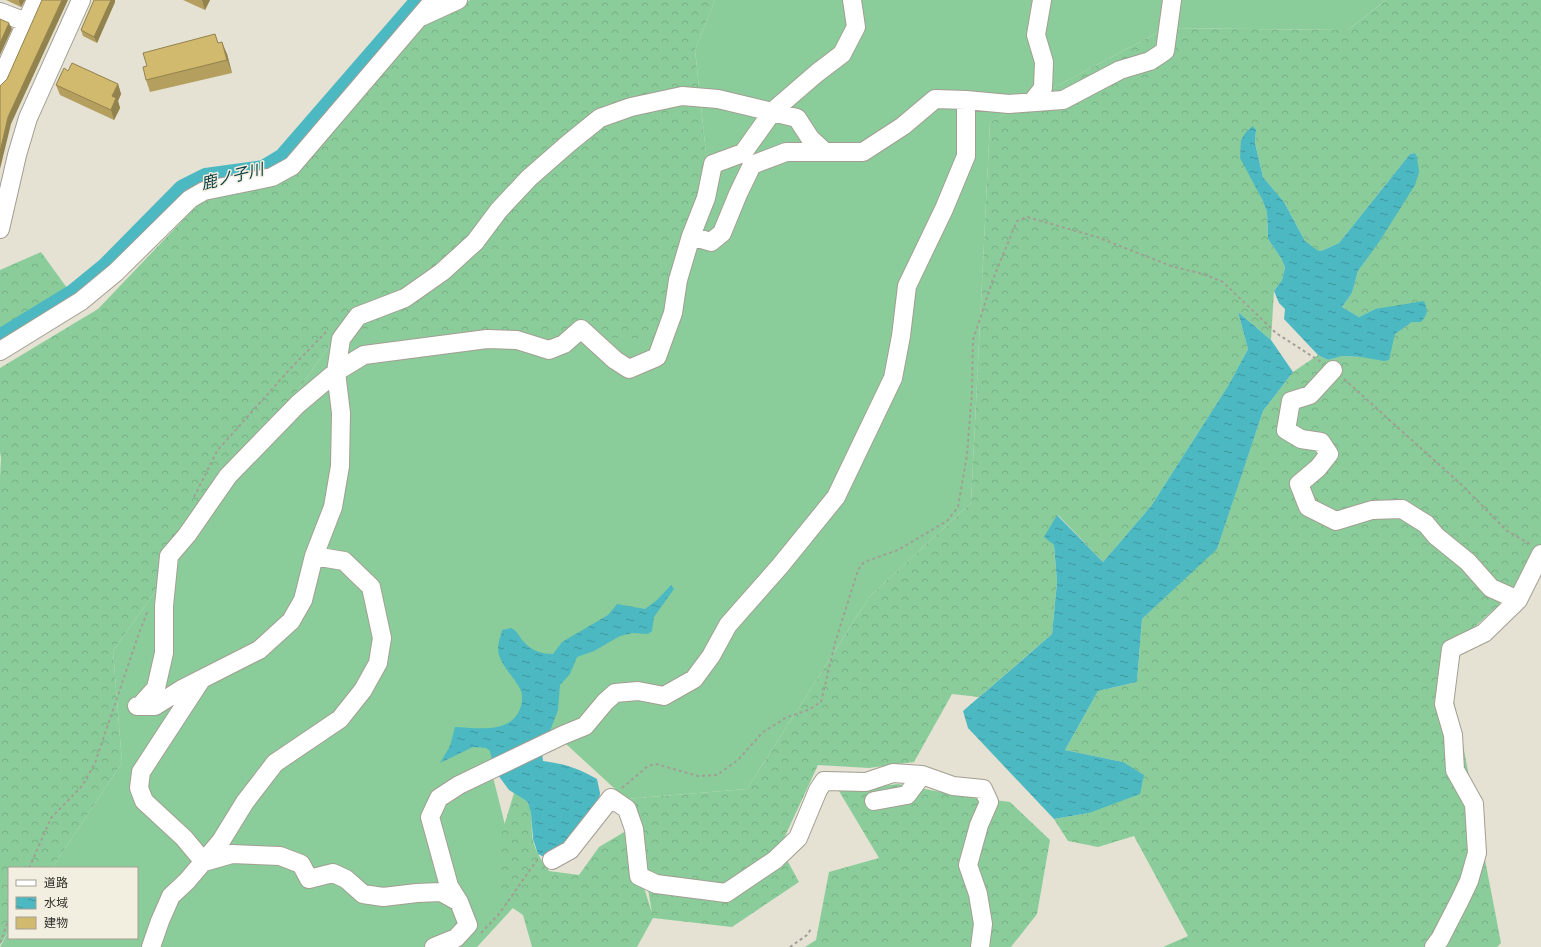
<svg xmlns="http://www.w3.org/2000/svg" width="1541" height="947" font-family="Cabin,'Noto Sans JP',sans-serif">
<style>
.grass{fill:#8bcd9a}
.forest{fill:url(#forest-crowns)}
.water{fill:url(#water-ripples)}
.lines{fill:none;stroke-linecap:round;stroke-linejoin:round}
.river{stroke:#4bb8c2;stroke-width:22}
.minor-casing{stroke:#a29e92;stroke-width:20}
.path{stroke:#a19f94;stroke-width:2;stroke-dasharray:3 3;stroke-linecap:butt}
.minor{stroke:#fff;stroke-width:18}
.wall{fill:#b49f5f}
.shaded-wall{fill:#92824d}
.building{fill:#d1b96e;stroke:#92824d}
.labels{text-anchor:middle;stroke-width:3;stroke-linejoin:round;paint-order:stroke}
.water-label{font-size:16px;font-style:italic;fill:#093d41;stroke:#f2eee0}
</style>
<defs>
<pattern id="forest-crowns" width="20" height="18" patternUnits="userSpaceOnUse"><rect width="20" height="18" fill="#8bcd9a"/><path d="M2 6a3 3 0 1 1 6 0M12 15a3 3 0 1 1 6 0" fill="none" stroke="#78b085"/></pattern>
<pattern id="water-ripples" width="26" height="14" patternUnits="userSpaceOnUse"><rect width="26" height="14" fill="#4bb8c2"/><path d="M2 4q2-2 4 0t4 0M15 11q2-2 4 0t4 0" fill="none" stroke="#3f969e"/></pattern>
</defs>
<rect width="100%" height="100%" fill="#e5e1d3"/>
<path class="grass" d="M715,0h671l-38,30 -182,-2 -176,94 -19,381 -101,93 -123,193 -121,10 -60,-55 -73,33 30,120 -46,50h-477l9,-16v7h128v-70h-85l70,-105 -9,-112 229,-323 365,-166 -12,-112z"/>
<path class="forest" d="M470,0h245l-20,50 12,112 -55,177 -310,-11 -229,323 9,112 -70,105h-43v63l-9,14v-468l1,-19 -1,-6v-84l98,-59 103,-108 86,-23 130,-148z
M1386,0h155v567l-71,64 -21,48 10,45 42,219 -4,4h-334l25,-11 -54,-100 -36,11 -30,-6 -14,-22 35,-6 34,-51 -58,-12 33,-59 39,-9 5,-63 75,-71 46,-137 30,-39 25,-17 10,5 14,-4 19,1 51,-35 -37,-13 -16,8 -17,-10 10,-14 6,-22 21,-30 36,-88 -5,1 -71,89 -18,8 -5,-1 -11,-9 -21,-39 -21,-25 -8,-34 1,-13 -10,2 16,67 5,13 1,27 13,19 4,9 -3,13 -8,11 -3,49 -33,-28 10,37 -20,37 -77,120 -48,56 -45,-47 -4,30 3,37 -5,52 -73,63 -27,-3 -38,68 -45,6 -51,-3 -38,82 19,35 -67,45 -79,-9 -16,29h-105l-9,-32 -25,-17 2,-59 14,-46c3,2 8,4 11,7 10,9 5,28 8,40 2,11 9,21 16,31l30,4 20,-28 27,-16 26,82 -14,-83 -12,-31 121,-10 123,-193 101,-93 19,-381 176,-94 182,2z
M41,252l26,36 -67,43v-61z
M898,784l59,11 53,7 40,38 -13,74 -26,33h-206l11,-7 13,-68 50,-14 -40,-67z"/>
<path class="water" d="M1253,126l3,4 -1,13 8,34 21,25 21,39 12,9 4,1 18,-8 71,-89 5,-1 2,4 2,15 -4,13 -36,57 -21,29 -6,22 -10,14 17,10 16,-8 49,-8c4,10 4,13 -3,21h-9l-17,12 -6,26 -5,1 -23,-4 -19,-1 -14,4 -10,-5 -34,-36 1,-10 -6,-6 -5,-12 8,-11 3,-13 -4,-9 -13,-19 -1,-27 -5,-13 -22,-41 1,-18 5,-8z
M1238,312l33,28 22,32 -30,39 -46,138 -75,70 -5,63 -39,9 -33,59 58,12 21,13 -4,19 -51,19 -35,6 -86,-91 -5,-17 89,-77 5,-52 -3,-37 -10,-8 13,-22 46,47 48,-56 77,-120 20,-37z
M671,585l3,4 -20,28 -2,14 -4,3 -15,-1 -13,3 -26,15 -17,6 -7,17 -10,11 -2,25 -16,42 1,9c23,3 34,7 54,18l3,14 -1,10 -23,29 -30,26 -8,-4 -5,-15 -2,-26 -3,-10 -3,-3 -16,-10 -14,-19 -5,-20 -4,-3 -13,-1 -33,16 10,-17 5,-19c22,1 55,7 65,-18 2,-5 3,-13 1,-18 -6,-14 -23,-27 -23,-43 0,-6 3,-12 4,-18l9,-2c7,3 8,9 13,14 8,9 18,12 29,12l9,-12 46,-27 9,-11 28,5 12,-9z"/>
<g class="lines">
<path class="river" d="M0,340l74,-45 33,-27 77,-78 22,-11 58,-8 20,-12 138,-159"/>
<defs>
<path id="minor" d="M0,12l26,10
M423,16l35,-16
M0,81l36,-81
M1032,102l11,-14 1,-26 -8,-27 6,-35
M0,229l17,-74 11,-37 53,-118
M691,236l15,-38 7,-34 30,-11 30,-42 44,-38 25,-19 14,-27 -4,-27
M0,351l81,-50 35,-29 74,-73 14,-8 68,-14 20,-11 142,-166
M1333,370l-23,25 -19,6 -5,29 15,9 20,3 8,12 -11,14 -19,16 9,23 28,14 36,-11 30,-1 24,15 10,12 32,26 23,26 27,12
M201,680l-60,92 -2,16 5,13 40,37 20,24 28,-8 48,2 21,8 8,15 24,-6 13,6 17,15 20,3 34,-4 24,-1 18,10
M137,706h18l27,-17 77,-39 32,-29 12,-21 11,-44 19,-49 7,-41 1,-53 -5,-41 5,-33 17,-23 47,-18 37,-26 33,-30 24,-32 30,-32 40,-35 31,-25 31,-11 51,-11 36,3 79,19 13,20 15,14
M140,706l16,-18 8,-35v-47l5,-50 18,-21 41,-59 70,-72 38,-32 28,-17 123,-16 30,1 32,10 15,-6 17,-15 34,31 14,9 28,-12 16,-44 5,-33 13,-44 20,6 11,-9 16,-39 14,-29 34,-13h77l40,-26 32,-27 31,1
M874,801l33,-6 15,-20
M552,860l18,-10 41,-52 16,11 7,20 5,47 17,8 70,9 49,-33 23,-22 20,-48 6,-9 42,1 27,-9 29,2 31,11 30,3 6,13 -10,23 -11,40 10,29 5,30 -3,23
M151,947l9,-26 11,-25 16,-15 34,-40 24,-39 30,-39 65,-44 23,-29 15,-27 4,-25 -11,-51 -27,-26 -30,-5
M434,947l22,-9 12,-13 -9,-23 -10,-16 -19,-69 9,-19 20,-13 104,-50 22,-9 20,-24 10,-9 23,-2 26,5 30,-17 17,-23 17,-31 52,-59 56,-69 57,-119 8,-42 6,-50 37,-77 22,-53v-56l43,4 54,-4 57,-30 30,-9 15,-10 7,-51
M1434,947l6,-8 20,-39 9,-19 8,-28 -3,-49 -19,-34 -2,-35 -9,-31 7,-55 33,-16 34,-33 23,-46"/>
</defs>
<use href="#minor" class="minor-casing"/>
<path class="path" d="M1344,379l120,108 43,44 23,13
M194,497l23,-46 73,-82 38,-39
M622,788l26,-22 8,-2 42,12 19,-1 21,-15 25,-28 24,-15 21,-7 13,-8 14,-59 23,-73 6,-8 34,-12 49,-29 11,-14 9,-52 5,-64 1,-51 20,-61 24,-58 10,-4 70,20 74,29 32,8 20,8 53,51 45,29
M29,868l22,-50 31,-32 13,-23 43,-127 10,-26
M481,933l18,-19 38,-54
M0,943l9,-24
M790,947l17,-12 4,-6"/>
<use href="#minor" class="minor"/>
</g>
<path class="wall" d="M6,0h19l-4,7z
M183,0h27l-5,10z
M115,2l-18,41 -14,-7 -2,-6z
M218,43l9,11 5,19 -82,19 -4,-12z
M68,71l50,13 3,10 -3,7 2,7 -6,12 -54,-25 -4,-10z"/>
<path class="shaded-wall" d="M19,0h6l-4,7 -2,-6z
M62,0h6l-57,124 -11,45v-17l8,-35z
M111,0h4v2l-18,41 -3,-6z
M202,0h8l-5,10z
M9,23l3,6 -12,26v-12z
M222,42l5,12 5,19 -5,-13z
M118,84l3,10 -3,7 2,7 -6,12 -3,-10 1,-14z"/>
<path class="building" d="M42,0h20l-54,117 -8,35v-66l7,-7z
M94,0h17l-17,37 -13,-7z
M0,19l9,4 -9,20z
M215,34l3,9 4,-1 5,18 -81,20 -3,-13 4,-1 -4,-13z
M72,63l46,21 -6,12 4,2 -5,12 -55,-25 8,-17 4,3z"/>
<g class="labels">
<g class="water-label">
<text transform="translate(232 176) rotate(-14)" y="6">鹿ノ子川</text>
</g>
</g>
<rect x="8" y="867" width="130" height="72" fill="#f2eee0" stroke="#a4a196"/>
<rect x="16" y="880" width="20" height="6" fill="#ffffff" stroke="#a4a196"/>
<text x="44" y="887" font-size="12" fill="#2e2d28">道路</text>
<rect x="16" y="897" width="20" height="12" fill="url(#water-ripples)" stroke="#a4a196"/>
<text x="44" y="907" font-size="12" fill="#2e2d28">水域</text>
<rect x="16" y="917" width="20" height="12" fill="#d1b96e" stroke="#a4a196"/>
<text x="44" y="927" font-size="12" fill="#2e2d28">建物</text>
</svg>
